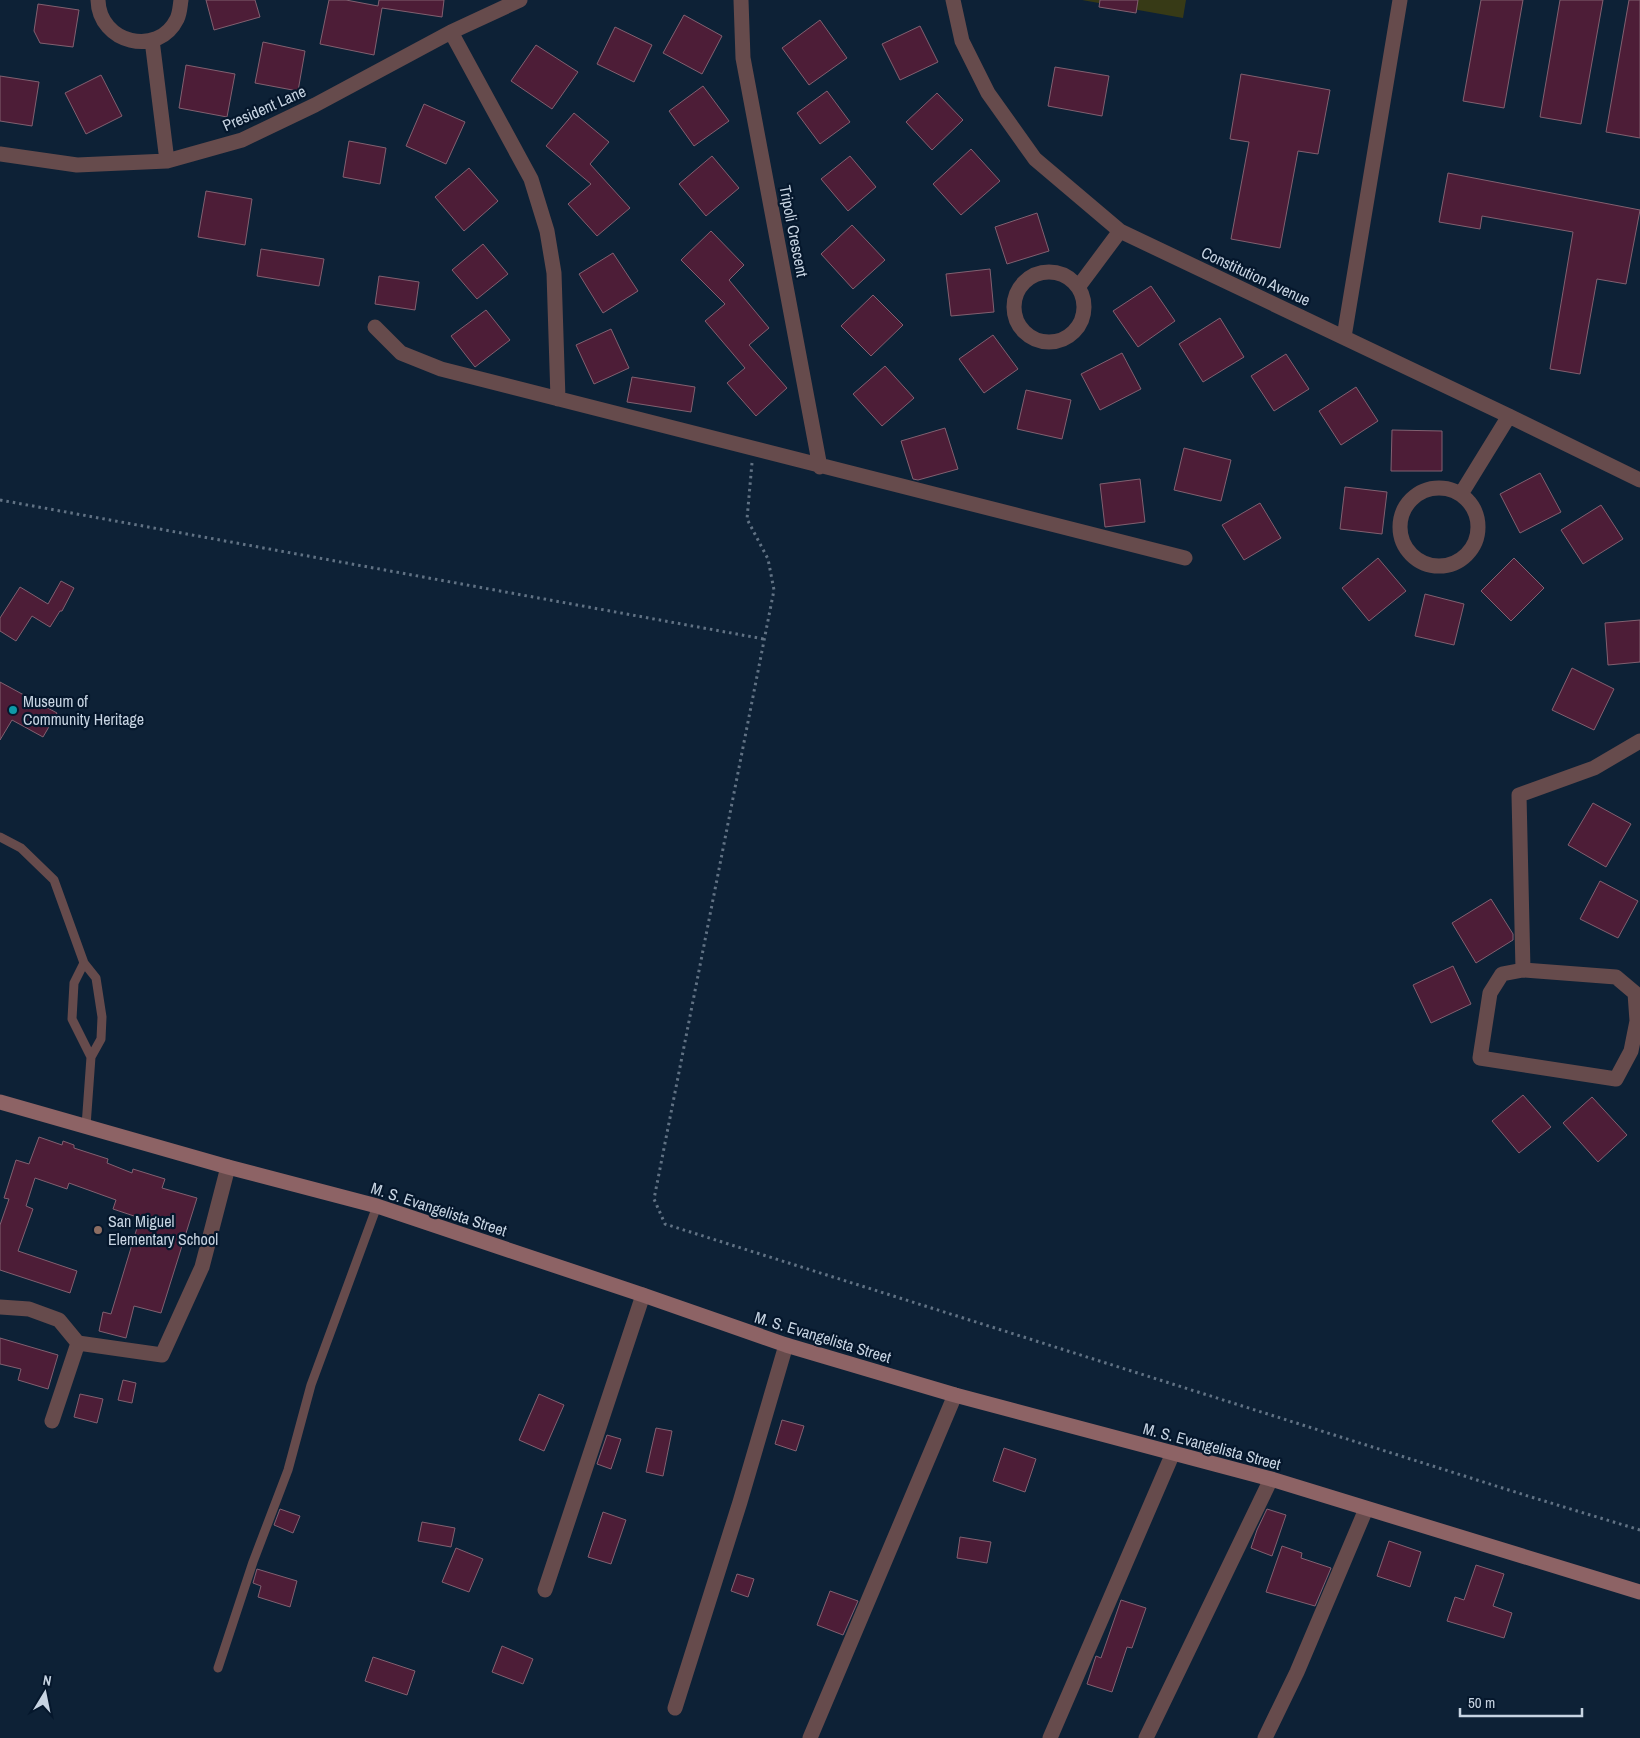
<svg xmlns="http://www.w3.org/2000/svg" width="1640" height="1738" font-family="'Archivo Narrow',sans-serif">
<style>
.green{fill:#373a16}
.building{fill:#4d1d37;stroke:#816070}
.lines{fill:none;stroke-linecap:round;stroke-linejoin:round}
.path{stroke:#617284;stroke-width:3;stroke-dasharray:2.5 4;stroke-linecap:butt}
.lane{stroke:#664b4c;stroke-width:9}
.street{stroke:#664b4c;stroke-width:15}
.secondary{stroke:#8d6365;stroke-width:15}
.culture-dot{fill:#0f9aa8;stroke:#05172c;stroke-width:2}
.education-dot{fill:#8d6e63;stroke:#05172c;stroke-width:2}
.labels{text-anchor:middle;stroke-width:4.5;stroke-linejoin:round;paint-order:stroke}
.street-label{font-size:16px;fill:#c7d4e2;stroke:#05172c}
.poi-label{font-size:16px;fill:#c7d4e2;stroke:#05172c;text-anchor:start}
</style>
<rect width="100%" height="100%" fill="#0d2136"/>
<path class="green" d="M1082,0h104l-3,18z"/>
<path class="building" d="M206,0h49l5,17 -46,13z
M329,0h17l32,6 1,-6h65l-2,17 -60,-9 -8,47 -54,-11z
M1100,0h38l-2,13 -37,-6z
M1481,0h42l-19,108 -41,-7z
M1560,0h43l-22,124 -41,-7z
M1629,0h11v138l-34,-6z
M38,4l41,6 -6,37 -33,-4 -6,-12z
M684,15l38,21 -20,38 -39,-21z
M820,20l27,38 -38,27 -27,-37z
M920,26l18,36 -38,18 -18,-36z
M615,27l37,18 -18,37 -37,-18z
M263,42l42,9 -7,40 -43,-8z
M536,45l42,27 -26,37 -41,-28z
M186,65l49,9 -8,43 -48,-9z
M1055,67l54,9 -7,40 -54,-10z
M1241,74l89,16 -12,64 -20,-3 -18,97 -49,-9 18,-97 -19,-3z
M101,75l21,41 -36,18 -21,-41z
M0,76l39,6 -7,44 -32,-5z
M703,86l26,35 -35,25 -25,-35z
M827,91l23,31 -30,22 -23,-31z
M937,93l26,27 -31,30 -26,-28z
M424,104l41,18 -19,42 -40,-18z
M574,113l35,29 -19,22 40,44 -33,28 -29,-32 23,-20 -45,-38z
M349,141l37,7 -6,36 -37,-7z
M971,149l29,32 -39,34 -28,-31z
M712,156l27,32 -33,28 -27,-32z
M850,156l26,31 -28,24 -27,-32z
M469,168l29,33 -34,30 -29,-34z
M1448,173l192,37 -14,74 -29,-5 -17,95 -30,-5 23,-137 -91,-16 -2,13 -41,-7z
M206,191l46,8 -7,46 -47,-8z
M1037,213l12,38 -42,13 -12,-37z
M852,225l33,35 -32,29 -32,-35z
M711,231l33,34 -15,15 40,48 -20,17 38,43 -31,28 -29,-33 18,-15 -40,-47 20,-17 -44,-44z
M483,244l25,30 -31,25 -25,-29z
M261,249l63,10 -5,27 -62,-10z
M613,253l25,38 -35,22 -24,-39z
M990,269l4,43 -43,4 -5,-42z
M379,276l40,6 -4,28 -40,-6z
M1151,286l24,35 -37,26 -25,-36z
M873,295l30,30 -32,31 -30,-30z
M486,310l24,30 -35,27 -24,-31z
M1220,318l24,39 -41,25 -24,-38z
M611,329l18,39 -35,16 -18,-39z
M993,335l25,34 -34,24 -25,-34z
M1122,353l19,36 -41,21 -19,-36z
M1286,354l23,35 -35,22 -23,-35z
M885,366l29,32 -32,28 -29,-32z
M632,377l63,10 -4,25 -64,-10z
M1356,387l22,34 -37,24 -22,-34z
M1026,390l45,10 -9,39 -45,-10z
M945,428l13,41 -40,11 -5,-1 -12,-38z
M1392,430l50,1v40h-51z
M1184,448l47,12 -10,41 -47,-11z
M1540,473l21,39 -41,21 -20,-39z
M1140,479l5,43 -40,5 -5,-43z
M1345,487l42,5 -5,42 -42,-5z
M1260,503l21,35 -37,22 -22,-35z
M1601,505l22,34 -40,25 -22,-34z
M1378,558l28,33 -37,30 -27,-33z
M1514,558l30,30 -33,33 -30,-30z
M61,581l13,7 -12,23h-2l-10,16 -18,-11 -16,25 -16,-10v-13l20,-31 28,17z
M1425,594l39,10 -10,41 -39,-9z
M1640,620v42l-32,3 -3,-42z
M1572,668l42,21 -20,41 -42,-20z
M0,682l57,31 -14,24 -31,-17 -12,20z
M1593,803l38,21 -25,43 -38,-22z
M1600,881l38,20 -20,37 -38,-19z
M1491,899l22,35v6l-37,23 -24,-40z
M1453,966l18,38 -40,19 -18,-38z
M1523,1095l28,32 -32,26 -27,-32z
M1592,1097l35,38 -29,27 -35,-39z
M39,1137l23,8 1,-4 11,4v3l34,11 -1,4 25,10 1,-4 32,10 -3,9 35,10 -36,115 -27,-7 -8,32 -27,-7 4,-19 8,2 29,-96 -27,-9 3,-9 -47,-17 -2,6 -32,-11 -9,28 7,3 -15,42 59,20 -7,22 -70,-23v-45l9,-26 -5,-1 12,-38 13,4z
M0,1338l58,17 -10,34 -30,-9 3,-11 -21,-5z
M123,1380l13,3 -4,20 -14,-3z
M80,1394l23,5 -6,24 -23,-6z
M539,1394l25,11 -20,46 -25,-11z
M782,1420l22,6 -8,25 -21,-7z
M656,1428l16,3 -9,45 -17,-4z
M607,1435l14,4 -10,30 -14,-5z
M1004,1448l32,11 -11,33 -32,-11z
M280,1509l20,7 -7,17 -19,-8z
M1267,1509l19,6 -14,41 -21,-8 6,-18z
M603,1512l23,8 -15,44 -23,-7z
M422,1522l33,6 -4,19 -33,-6z
M960,1537l31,5 -4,21 -30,-5z
M1389,1541l32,11 -11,35 -33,-11z
M1282,1546l20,7 -1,5 30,10 -16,38 -49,-14z
M456,1548l27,11 -14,33 -27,-10z
M1476,1565l28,9 -11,32 19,7 -8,25 -57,-17 8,-24 9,3z
M257,1569l40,12 -7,26 -32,-10 3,-11 -8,-3z
M737,1574l17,5 -6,18 -17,-6z
M830,1591l28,10 -15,34 -26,-10z
M1121,1600l25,8 -14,40 -5,-1 -15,45 -25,-8 9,-28 5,2z
M502,1646l31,13 -10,25 -31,-12z
M373,1657l42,14 -8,24 -42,-14z"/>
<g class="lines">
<path class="path" d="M752,463l-5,56 21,40 6,31 -120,609 11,25 866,273 109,33
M0,500l764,139"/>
<path class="lane" d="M0,837l21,11 33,32 30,83 12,15 6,39 -1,22 -10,18 -5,69
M84,963l-10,20 -2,36 19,38
M218,1668l35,-106 35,-92 23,-85 66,-179"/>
<path class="street" d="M98,0c1,43 60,58 79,19 3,-6 3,-13 4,-19
M741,0l2,58 77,409
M953,0l9,41 26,52 47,66 85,72 389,185 131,64
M451,32l80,147 16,52 7,42 4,126
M152,40l15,121
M0,154l77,11 90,-4 75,-21 73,-35 136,-73 69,-32
M1014 307a35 35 0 1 1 70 0a35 35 0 1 1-70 0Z
M1079,286l41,-55
M375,327l26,26 40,16 744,189
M1344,337l56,-337
M1400 527a39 39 0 1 1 78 0a39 39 0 1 1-78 0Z
M1461,494l48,-78
M1523,970l93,7 19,16 2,28 -6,30 -15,28 -136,-21 10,-65 12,-19z
M1523,970l-4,-175 75,-27 46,-27
M0,1307l29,2 30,11 19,23 84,12 40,-88 26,-100
M52,1421l26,-78
M545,1590l98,-295
M675,1708l65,-206 46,-157
M810,1738l145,-343
M1050,1738l123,-285
M1146,1738l125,-259
M1265,1738l32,-66 69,-163"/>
<path class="secondary" d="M0,1102l228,65 149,39 266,89 143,50 169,50 316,84 369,113"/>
</g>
<circle class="culture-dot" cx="13" cy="710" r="5"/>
<circle class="education-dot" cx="98" cy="1230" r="5"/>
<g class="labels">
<g class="street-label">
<text transform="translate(264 108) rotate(-24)" y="6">President Lane</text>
<text transform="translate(794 231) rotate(79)" y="6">Tripoli Crescent</text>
<text transform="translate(1256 276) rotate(25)" y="6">Constitution Avenue</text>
<text transform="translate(439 1209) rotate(18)" y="6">M. S. Evangelista Street</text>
<text transform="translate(823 1337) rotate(17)" y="6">M. S. Evangelista Street</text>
<text transform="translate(1212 1446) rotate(15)" y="6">M. S. Evangelista Street</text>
</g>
<g class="poi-label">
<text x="23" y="707">Museum of<tspan x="23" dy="18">Community Heritage</tspan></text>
<text x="108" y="1227">San Miguel<tspan x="108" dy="18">Elementary School</tspan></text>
</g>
</g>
<g transform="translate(45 1693) rotate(10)" stroke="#05172c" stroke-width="4" paint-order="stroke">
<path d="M0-4L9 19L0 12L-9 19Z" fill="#c7d4e2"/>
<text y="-8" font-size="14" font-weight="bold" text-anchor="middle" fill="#c7d4e2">N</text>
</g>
<path d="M1460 1708v8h122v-8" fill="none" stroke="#c7d4e2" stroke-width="2.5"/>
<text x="1468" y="1708" font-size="15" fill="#c7d4e2" stroke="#05172c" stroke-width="4" paint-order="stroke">50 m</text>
</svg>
